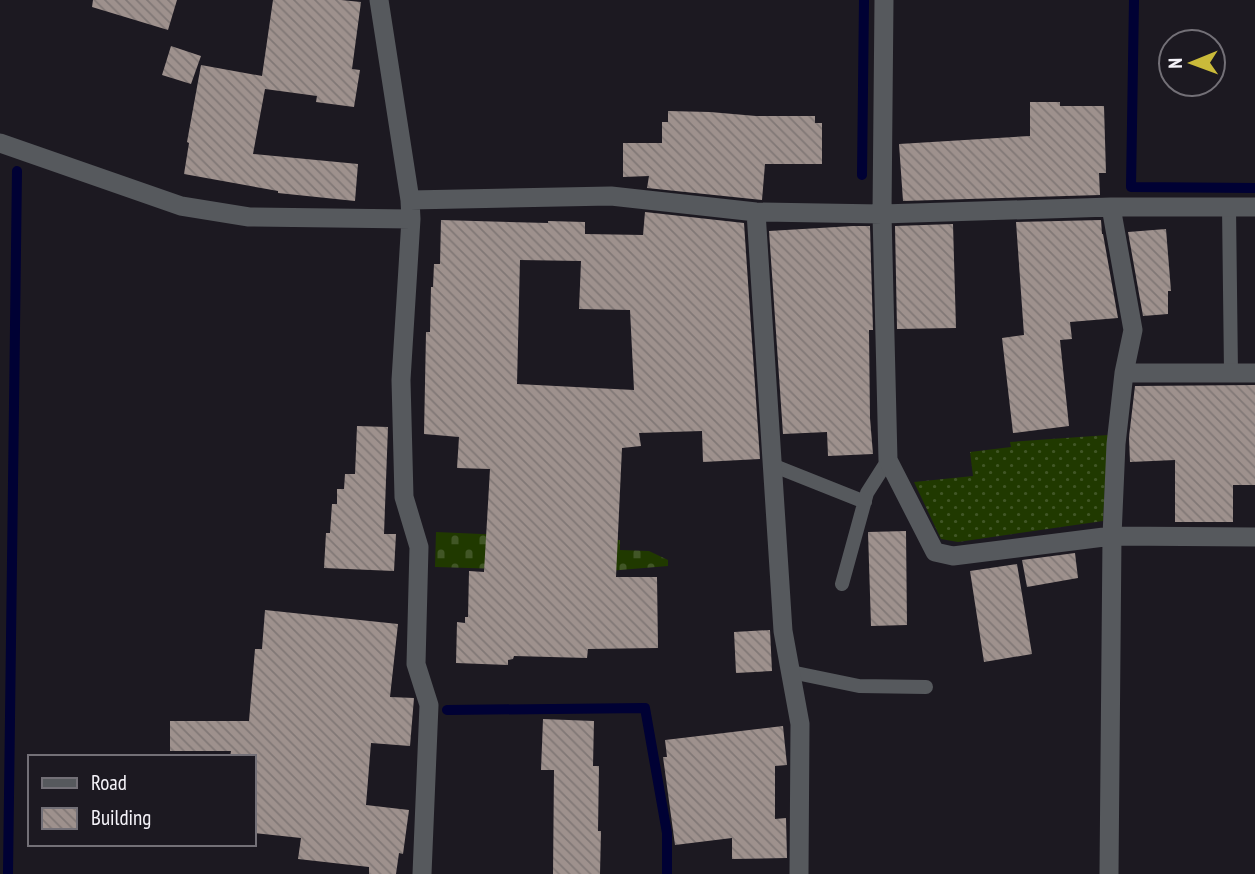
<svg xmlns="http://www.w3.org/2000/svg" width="1255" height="874" font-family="'PT Sans Narrow',sans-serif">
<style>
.grass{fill:url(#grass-dots)}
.cemetery{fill:url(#cemetery-stones)}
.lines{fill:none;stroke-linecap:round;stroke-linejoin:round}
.stream{stroke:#000134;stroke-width:10}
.building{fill:url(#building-back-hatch);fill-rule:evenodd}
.service{stroke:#56595d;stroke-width:14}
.minor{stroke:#56595d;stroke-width:19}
</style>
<defs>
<pattern id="grass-dots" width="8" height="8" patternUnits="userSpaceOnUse" patternTransform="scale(1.75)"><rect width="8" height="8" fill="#203900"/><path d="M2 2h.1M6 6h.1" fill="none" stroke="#415626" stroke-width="1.8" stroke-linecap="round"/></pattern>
<pattern id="cemetery-stones" width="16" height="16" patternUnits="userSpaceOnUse" patternTransform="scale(1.75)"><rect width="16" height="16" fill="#203900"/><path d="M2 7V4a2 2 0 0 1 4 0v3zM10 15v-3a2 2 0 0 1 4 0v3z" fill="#415626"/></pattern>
<pattern id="building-back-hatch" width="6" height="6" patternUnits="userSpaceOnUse" patternTransform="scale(1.75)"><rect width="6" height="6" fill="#9e918d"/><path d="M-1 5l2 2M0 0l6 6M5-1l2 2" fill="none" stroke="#817876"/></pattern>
</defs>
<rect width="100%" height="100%" fill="#1c1921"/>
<path class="grass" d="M1108,435l-5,86 -145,21 -17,-3 -27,-57 59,-6 -3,-24 41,-5 -1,-5z"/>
<path class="cemetery" d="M436,532l184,8v10l29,1 19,9v6l-72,6 -161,-5z"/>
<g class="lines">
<path class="stream" d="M1134,0l-3,187 124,1
M862,175l2,-175
M447,710l198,-2 22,125v41
M8,874l9,-703"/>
</g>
<path class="building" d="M93,0h84l-9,30 -76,-23z
M273,0h68l20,2 -9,67 8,1 -6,37 -38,-5 1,-6 -52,-7 -12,65 105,10 -3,37 -77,-8v-2l-94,-17 5,-31 -2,-1 14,-77 61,11z
M171,46l30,10 -10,28 -29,-9z
M1030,102h30v4h44l2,67h-7l1,22 -197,6 -4,-57 131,-8z
M668,111l42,1 46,4h59v7h7v41h-57l-3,36 -115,-12 2,-12 -26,1v-34h39v-21h6z
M645,212l99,11 16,236 -57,3 -1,-31 -63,2 2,13 -19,2 -6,129h41l1,71 -70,1 -1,9 -73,-2 -1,3 -5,1v5l-52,-2 1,-41 8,1v-6h3l1,-46 15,1 6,-103 -33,-1 2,-31 -35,-3 2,-102h4l1,-45h2l1,-23h6l1,-44 107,3v-2l37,1v12l58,1zM520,260l61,1 -2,48 51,1 4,80 -117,-6z
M1101,220l1,14h1l15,84 -48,4 2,17 -12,1 9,86 -56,7 -11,-95 22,-3 -8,-113z
M953,224l3,104 -59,1 -2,-103z
M853,226h17l3,104h-4l1,88 3,36 -45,2 -1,-24 -44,2 -14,-203z
M1166,229l5,62h-3v23l-25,2 -15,-84z
M1255,385v100h-22v37h-58v-62l-45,2 -1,-25 6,-51z
M357,426l31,1 -4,107h12l-2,37 -70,-3 2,-35h4l2,-29h5v-15h7l1,-15h10z
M906,531l1,94 -36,1 -3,-94z
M1075,553l3,25 -51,9 -5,-27z
M1017,564l15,90 -48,8 -14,-91z
M265,610l133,14 -8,73 24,1 -4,48 -39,-3 -5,62 43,5 -6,44 -4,-1 -3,21h-27v-7l-71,-8 3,-21 -47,-5v-76h-24l1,-6h-61v-30h79l6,-72h7z
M770,630l2,41 -36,2 -2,-41z
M543,719l51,2 -1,45h6l-1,65h3l-1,43h-47l1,-104h-13z
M783,726l4,39 -12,1v53l11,-1 1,40 -55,1v-21l-57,7 -12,-88h4l-2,-17z"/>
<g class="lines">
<path class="service" d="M1229,207l2,166
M772,465l93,37
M842,584l25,-91 21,-33
M791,672l68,14 67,1"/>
<path class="minor" d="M379,0l31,200 1,19 -10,161 3,117 15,50 -3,117 13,41 -7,169
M884,0l-2,214 6,246 47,92 18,4 159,-20 143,1
M0,143l181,63 68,11 162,2
M410,200l201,-4 145,16 126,2 229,-7h144
M756,212l27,419 17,93 -1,150
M1124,373h131
M1109,874l3,-338 4,-92 8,-71 9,-43 -22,-123"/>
</g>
<rect x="28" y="755" width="228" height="91" fill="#1c1921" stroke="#737077" stroke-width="2"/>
<rect x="42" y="778" width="35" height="10" fill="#56595d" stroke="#737077" stroke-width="2"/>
<text x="91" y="790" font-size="21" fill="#f5f3f9">Road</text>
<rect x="42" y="808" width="35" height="21" fill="url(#building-back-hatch)" stroke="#737077" stroke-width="2"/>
<text x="91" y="825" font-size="21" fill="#f5f3f9">Building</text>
<g transform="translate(1192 63) rotate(269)"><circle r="33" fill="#1c1921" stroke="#737077" stroke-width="2"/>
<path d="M0-5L12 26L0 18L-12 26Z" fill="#caba3a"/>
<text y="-10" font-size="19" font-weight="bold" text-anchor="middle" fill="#f5f3f9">N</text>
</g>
</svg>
